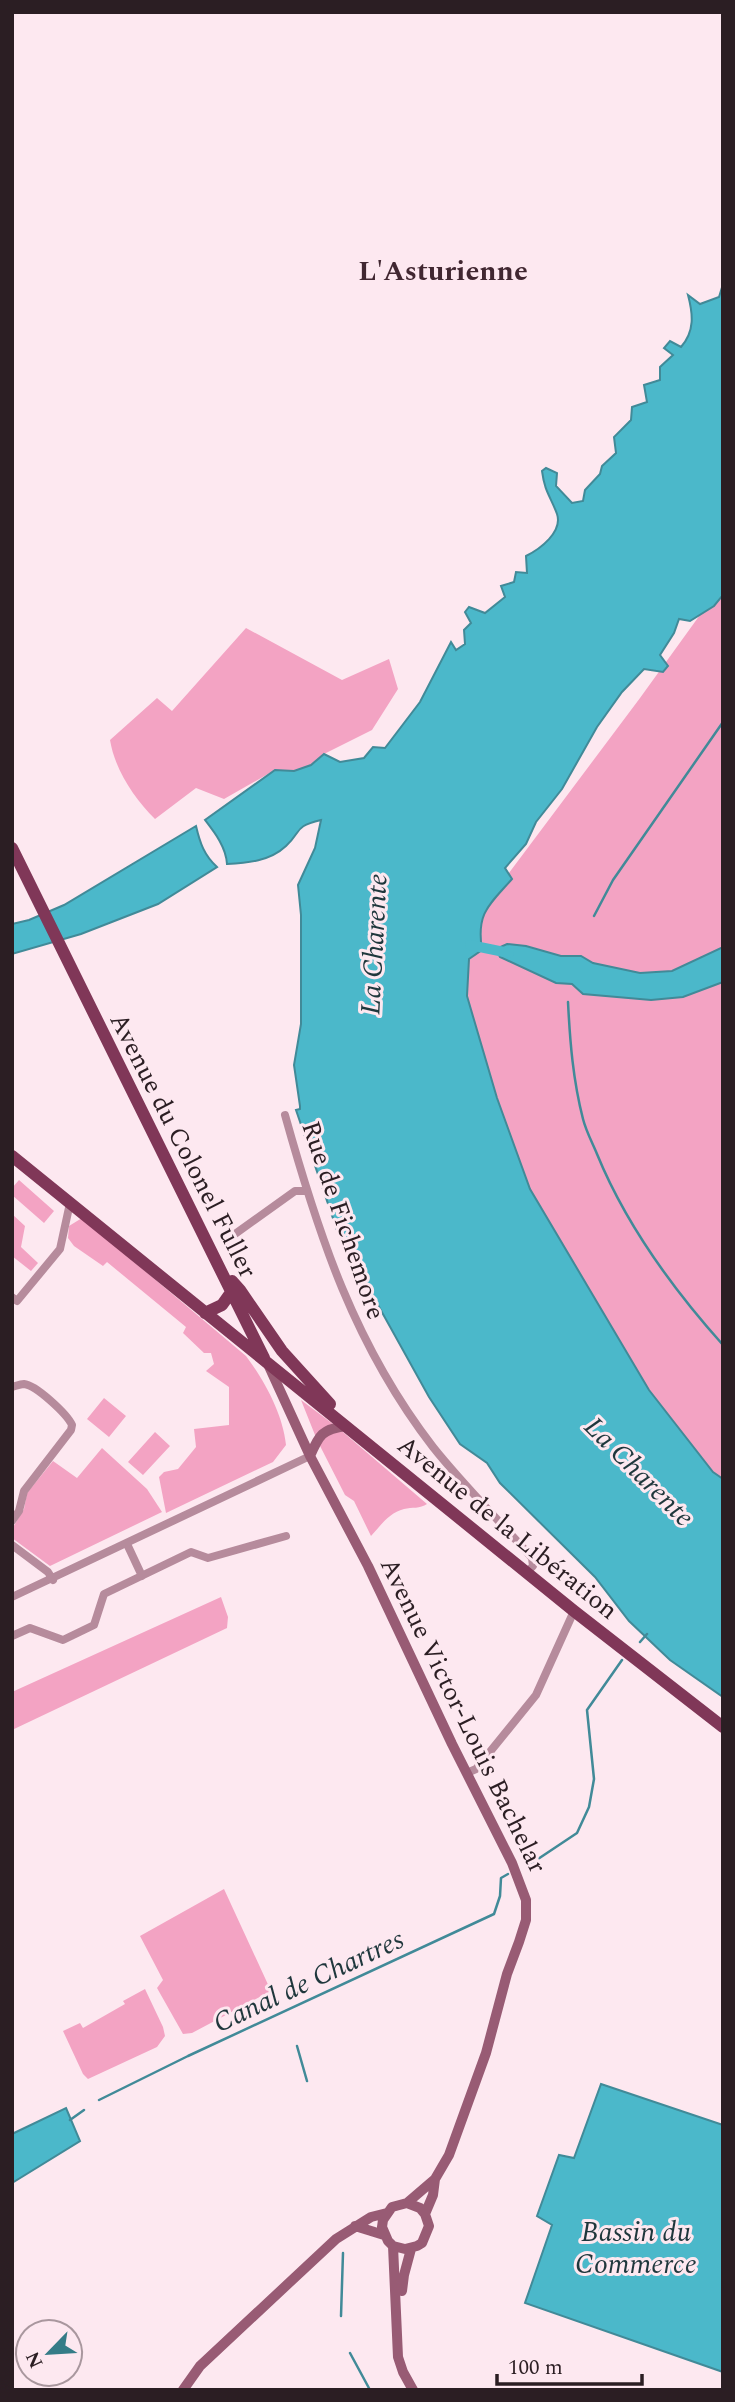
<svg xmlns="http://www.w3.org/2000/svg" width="735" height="2402" font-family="Spectral,serif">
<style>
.green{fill:#f3a3c3}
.water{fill:#4bb8ca;stroke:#418a98;stroke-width:2}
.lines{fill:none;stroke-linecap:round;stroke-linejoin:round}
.stream{stroke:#418a98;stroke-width:2.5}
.canal{stroke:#4bb8ca;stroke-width:10}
.street{stroke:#b68b9c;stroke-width:8}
.secondary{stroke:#985b74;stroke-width:10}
.primary{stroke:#803758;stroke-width:12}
.labels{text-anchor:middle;stroke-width:6;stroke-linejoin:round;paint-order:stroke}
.street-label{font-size:26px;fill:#2b1e23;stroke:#fde8f0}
.neighbourhood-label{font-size:28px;font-weight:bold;fill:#412731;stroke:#fde8f0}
.water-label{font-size:28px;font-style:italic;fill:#1f373c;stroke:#fde8f0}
</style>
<rect width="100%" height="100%" fill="#fde8f0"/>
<path class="green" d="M723,583v923l-230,-301 -38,-260 185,-247z
M246,628l96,52 47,-21 9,30 -26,41 -48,24 -13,11 -17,6 -19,-1 -51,29 -28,-11 -41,31c-21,-21 -40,-49 -45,-79l47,-42 15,13z
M19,1180l35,31 -10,12 -32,-28v-7z
M12,1214l13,12 -4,21 17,16 -7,8 -19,-15z
M82,1218l164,138c18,24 37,58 40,89l-13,17 -107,51 -7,-36 5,-5 14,-3 18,-22 -2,-18 35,-4v-38l-23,-16 8,-7 -3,-11h-7l-21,-20 3,-6 -79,-65 -4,4 -29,-20 -6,-8 1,-12z
M104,1398l22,18 -17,21 -22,-18z
M301,1400l36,27 90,77c-7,5 -15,3 -23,5 -15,4 -23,16 -33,27l-17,-35 -9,-6 -28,-55z
M155,1432l15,14 -27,29 -15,-13z
M102,1448l45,41 15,23 -112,54 -38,-28v-9l12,-20 3,-16 26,-32 24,17z
M221,1597l7,20 -1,11 -215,102v-38z
M224,1889l47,102 -79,42 -9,1 -26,-46 6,-8 -23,-44z
M145,1989l18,38 2,9 -8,11 -69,32 -5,-5 -20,-43 17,-8 3,5 42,-24 -2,-3z"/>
<path class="water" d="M723,284v311l-9,11 -24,15 -11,-2 -5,14 -14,22 8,11 -5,6 -19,-3 -22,23 -25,35 -35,62 -26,33 -10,22 -21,24 7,11c-23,26 -36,34 -30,71l-13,9 -2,37 30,102 33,91 119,201 64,82 10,7v218l-53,-37 -41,-39 -34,-44 -95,-94 -13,-20 -27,-19 -31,-47 -91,-164 -42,-123 4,-1v-3l-6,-41 7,-41v-109l-3,-30 17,-37 6,-28c-28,7 -18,10 -35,26 -16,15 -38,17 -59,18 -1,-17 -12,-31 -22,-44l70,-50 19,1 17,-6 13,-11 16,8 24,-4 9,-11 12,1 35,-46 31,-60 5,8 9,-6 -1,-14 7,-7 -6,-11 4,-5 16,6 20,-16 -4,-11 13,-4 2,-10 11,1 -1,-17c14,-7 37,-24 31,-42 -7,-19 -12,-21 -15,-43l4,-3 11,5 -1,13 16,17 11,-2 2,-11 15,-16 2,-8 14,-13 -2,-16 17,-17 1,-13 15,-5 -3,-17 16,-5v-13l13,-12 -9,-7 6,-7 11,6c14,-16 12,-33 7,-52l12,9 19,-7z
M196,826c4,17 8,29 21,41l-59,37 -77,30 -69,20v-30l17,-4 35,-15z
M507,944l19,2 35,10h20l12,7 47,10 32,-2 51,-24v35l-40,15 -32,3 -68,-6 -11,-10 -16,-1 -56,-26 -4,-8z
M601,2084l122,41v247l-198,-69 27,-78 -15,-9 22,-61 15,3z
M66,2108l14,33 -68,42v-49z"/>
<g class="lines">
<path class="stream" d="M594,916l19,-36 110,-158
M568,1002c2,40 5,78 15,117 3,12 9,23 14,35 29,71 75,134 126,191
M640,1642l7,-8
M529,1865l48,-32 12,-26 5,-28 -7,-69 35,-50
M297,2046l10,35
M99,2100l89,-44 306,-142 6,-18 1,-18 7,-4
M70,2120l14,-10
M341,2316l2,-63
M350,2353l20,37"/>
<path class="canal" d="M470,945l39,8"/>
<path class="street" d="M285,1115c34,122 70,231 148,332 31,39 67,74 99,111l1,8 -6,6
M228,1239l67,-48h11
M12,1297l5,4 43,-52 10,-46
M12,1387c4,-1 8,-3 12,-3 12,1 43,30 48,41l-1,5 -47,61 -5,20 -7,10
M127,1544l15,32
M12,1545l36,27 5,8
M12,1597l298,-141
M12,1636l18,-8 33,12 31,-15 10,-31 87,-42 17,6 78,-22
M467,1773l9,-4 60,-74 38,-84"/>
<path class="secondary" d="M267,1362l43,94 58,110 84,178 60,119 14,37v20l-7,22 -12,32 -21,79 -37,102 -14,24 -28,24 -15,4 -9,13 -1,7 6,14 5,5 12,3 12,-3 5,-3 7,-17 -4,-12 -5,-6 -13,-5
M310,1456c9,-21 12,-27 36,-30
M425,2214l8,-19 2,-16
M355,2226l29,9
M393,2246l5,111 5,15 10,18
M402,2291l2,-16 7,-26
M183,2390l17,-24 136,-127 35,-22 16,-4"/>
<path class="primary" d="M12,848l252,510
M12,1156l562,455 149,116
M232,1281l8,9 42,61 48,53
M205,1313l17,-8 10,-14"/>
</g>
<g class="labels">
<g class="street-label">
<text transform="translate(184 1145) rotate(63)" y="9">Avenue du Colonel Fuller</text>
<text transform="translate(344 1220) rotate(71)" y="9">Rue de Fichemore</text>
<text transform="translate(508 1527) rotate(39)" y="9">Avenue de la Libération</text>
<text transform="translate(464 1715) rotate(64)" y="9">Avenue Victor-Louis Bachelar</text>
</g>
<g class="neighbourhood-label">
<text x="443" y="280">L'Asturienne</text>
</g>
<g class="water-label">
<text transform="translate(373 944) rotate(-87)" y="10">La Charente</text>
<text transform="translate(640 1471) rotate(45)" y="10">La Charente</text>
<text transform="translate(308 1980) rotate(-25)" y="10">Canal de Chartres</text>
<text x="636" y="2241">Bassin du<tspan x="636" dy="32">Commerce</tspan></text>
</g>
</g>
<rect width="735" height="2402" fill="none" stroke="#2b1e23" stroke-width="28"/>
<g transform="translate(49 2353) rotate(245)"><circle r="33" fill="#fde8f0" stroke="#a9979e" stroke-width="2"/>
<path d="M0-5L12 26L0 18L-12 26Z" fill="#357c87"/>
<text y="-10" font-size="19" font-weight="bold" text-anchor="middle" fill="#2b1e23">N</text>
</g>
<path d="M497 2374v10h145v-10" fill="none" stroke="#2b1e23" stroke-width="3.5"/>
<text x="508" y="2374" font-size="21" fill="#2b1e23" stroke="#fde8f0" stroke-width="5" paint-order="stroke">100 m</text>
</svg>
